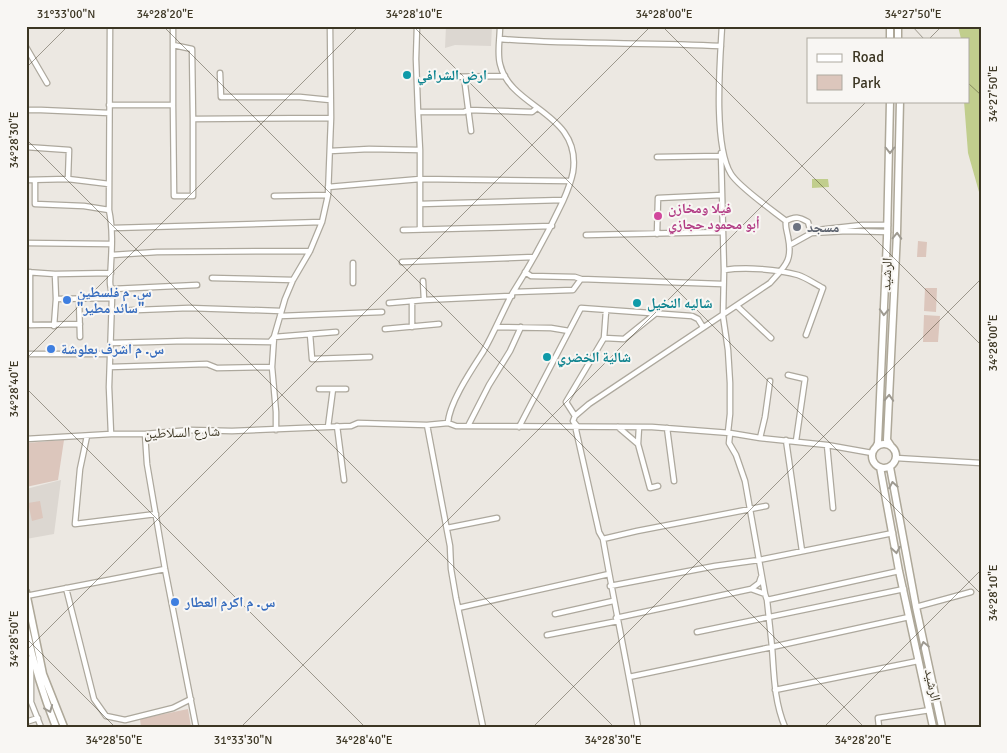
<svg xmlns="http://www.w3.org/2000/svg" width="1007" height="753" font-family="Signika,'Noto Naskh Arabic',sans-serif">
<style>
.built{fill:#dcd7d1}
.green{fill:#dcc6bc}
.water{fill:#c1ce8d}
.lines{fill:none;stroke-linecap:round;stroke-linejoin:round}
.street-casing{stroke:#ada89d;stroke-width:7}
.secondary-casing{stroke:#aea899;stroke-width:9}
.street{stroke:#fff;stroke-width:4.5}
.secondary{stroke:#fff;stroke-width:6}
.oneway{stroke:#9e9a91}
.ticks{fill:none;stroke:#3c3623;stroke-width:1;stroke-opacity:0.45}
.culture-dot{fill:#0f9aa8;stroke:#f8f6f3;stroke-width:2}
.hotel-dot{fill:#d1479c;stroke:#f8f6f3;stroke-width:2}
.worship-dot{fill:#6b7280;stroke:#f8f6f3;stroke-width:2}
.shop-dot{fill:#3f7fe0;stroke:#f8f6f3;stroke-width:2}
.labels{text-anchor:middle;stroke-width:4;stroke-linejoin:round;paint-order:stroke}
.culture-label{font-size:14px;font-weight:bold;fill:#0d838f;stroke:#f8f6f3;text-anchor:start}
.hotel-label{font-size:14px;font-weight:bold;fill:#b23c85;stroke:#f8f6f3;text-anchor:start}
.worship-label{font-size:14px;font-weight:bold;fill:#5b616d;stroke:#f8f6f3;text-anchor:start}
.street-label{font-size:14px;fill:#3c3623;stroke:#f8f6f3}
.shop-label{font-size:14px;font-weight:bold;fill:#366cbe;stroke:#f8f6f3;text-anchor:start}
.neatline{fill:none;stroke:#3c3623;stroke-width:2}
.ticks-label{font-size:12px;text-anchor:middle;fill:#3c3623}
</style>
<rect width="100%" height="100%" fill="#ece8e2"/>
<path class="built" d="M446,26h46l-1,20 -36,-1 -10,3z
M61,480l-7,54 -28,5v-50z"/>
<path class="green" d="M918,241l9,1 -1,15h-9z
M925,288h12l-1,24 -12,-1z
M924,315l16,1 -2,26h-15z
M64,440l-6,40 -32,7v-44z
M40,501l3,17 -11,3 -4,-18z
M188,709l3,18h-50l-1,-8z"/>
<path class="water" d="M958,26h23v173l-13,-46 -4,-52h4v-62h-7z
M812,179h16l1,8 -17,1z"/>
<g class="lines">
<defs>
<path id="street" d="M110,26l-1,184c5,24 2,47 1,72 0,5 2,10 2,16l-3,89 2,47
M173,26v19l19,4 1,70 138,-1
M417,26l-1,33 2,53
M500,39c74,6 147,3 221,7
M26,47l21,36
M220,73l1,24h79l30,3
M446,77l59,-1
M464,77l7,54
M109,105h64v-60
M173,105l1,91h19v-77
M26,110h15l68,3
M26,147l43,3 -1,29
M330,151l39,-2 51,1
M721,153l3,117
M657,157l64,-1
M26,180l42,-1 41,5
M35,180v24l49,2 25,4
M328,187l92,-8 150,2
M274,196l54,-1
M420,204l143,-4
M786,221c9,-5 13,-4 22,1l3,11
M113,228l209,-6
M420,229v-79l-2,-38h46l4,-2 64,2 5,-4
M403,230l149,-4
M812,233l35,-2 41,1
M657,234l1,-36 64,-3
M586,235l137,-3
M26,243l85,1
M790,245l27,-15 45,-5h26
M112,255l45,-3 153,-1
M402,262l132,-5
M353,263v20
M26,272l29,2 56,-1
M30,272v53l50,-1
M525,272l6,4 44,1 6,2
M212,278l81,2
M423,281l1,19
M112,289l85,-4
M514,292l59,-2 8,-11 141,5
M79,298l1,39
M56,299l56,-1
M412,301v26
M389,303l35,-3 88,-4
M737,306l34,32
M111,311l78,-3 92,3
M280,316l102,-4
M54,326l2,-27 -1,-25
M497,327l54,1 18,3
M385,329l54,-5
M310,334l2,25 58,-2
M604,338l2,-27
M111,343l75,-2 84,1 4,-5 62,-5
M26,354h85
M110,367l97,-3 10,4 55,-1
M788,375l17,4 -9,62
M319,389h14
M575,416l-9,-14 38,-64 20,1 31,-25
M448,423c1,-20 24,-54 35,-71 11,-19 19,-39 29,-58 19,-30 36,-61 51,-93 4,-9 8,-19 10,-29 9,-60 -63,-63 -73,-108 -3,-11 0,-26 0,-38
M427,425l23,121 1,23 5,29 27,129
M337,426l7,54
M468,426l21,-41 21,-34 11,-24
M328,427l5,-38h13
M519,427l62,-119 111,8 6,3 5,8
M618,427l20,17
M639,427l-1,17 12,44 8,-2
M667,428l7,53
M276,430v-18l-4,-45 2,-30 11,-38 8,-19 17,-29 12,-29 6,-27 3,-77 -1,-92
M728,432l2,-18v-31l-2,-33 -5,-34 1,-46c21,-3 54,-1 74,5 9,3 17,9 25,13l-17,47
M145,434l2,30 18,105 31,158
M87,436l-7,33 -5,55 81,-10
M760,438l5,-21 5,-36
M26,439l85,-5h34l45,-4 42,1 119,-5 7,-3 69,2 21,-2 8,3 196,1 78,6 30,5 67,7 45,8
M786,440l16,111
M827,445l6,63
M896,458l85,5
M447,528l50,-10
M603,539l34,-8 129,-25
M610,586l105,-20 44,-6 -14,-79 -9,-26 -7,-12 1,-10
M66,588l28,111 12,17 19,4 48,-12 18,-9
M751,589l8,-6 2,-6
M26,596l139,-27
M767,600l132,-29
M916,607l55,-15
M458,608l151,-34
M555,614l58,-13
M616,618l135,-29 14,5 -6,-34 134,-27
M697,632l207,-43
M547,635l71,-14
M31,658v44l10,25
M629,677l143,-30 -5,-47 -2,-6
M775,690l143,-29
M26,722l12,-4
M638,727c-11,-63 -24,-125 -35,-188l-4,-7 -23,-102 1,-4 -4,-5 2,-5 14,-12 181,-121c15,-17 23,-22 18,-46 -1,-6 -3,-10 -2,-16 -14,-11 -47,-34 -55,-47 -18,-29 -11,-113 -9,-148
M785,727c-11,-26 -11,-53 -13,-80l137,-30
M879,727l-1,-9 52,-8"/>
<path id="secondary" d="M898,26v13
M890,39v-13
M872 456a12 12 0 1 1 24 0a12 12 0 1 1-24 0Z
M891,446l-4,-6 10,-207 3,-132
M876,447l2,-4 9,-205 3,-137
M880,467l19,104 34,156
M890,467l26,140 26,120
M26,592l17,82 21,53
M26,628c7,34 17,67 30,99"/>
</defs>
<use href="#street" class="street-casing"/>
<use href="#secondary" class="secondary-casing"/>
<use href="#street" class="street"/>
<use href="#secondary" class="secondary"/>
</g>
<defs><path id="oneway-chevron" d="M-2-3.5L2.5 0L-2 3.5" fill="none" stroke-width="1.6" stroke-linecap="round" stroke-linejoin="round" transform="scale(1.25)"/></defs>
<g class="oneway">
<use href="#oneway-chevron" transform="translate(890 150) rotate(90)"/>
<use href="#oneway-chevron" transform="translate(897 236) rotate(-88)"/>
<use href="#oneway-chevron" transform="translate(884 312) rotate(93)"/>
<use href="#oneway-chevron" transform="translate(889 398) rotate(-87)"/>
<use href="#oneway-chevron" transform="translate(893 485) rotate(-100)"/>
<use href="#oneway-chevron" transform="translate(896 550) rotate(81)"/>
<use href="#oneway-chevron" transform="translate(924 645) rotate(-102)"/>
<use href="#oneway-chevron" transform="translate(49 709) rotate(68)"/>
</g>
<path class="ticks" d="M163,26l701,701M413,26l568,568M662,26l319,319M912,26l12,13M929,39l13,-13M26,68l42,-42M968,83l13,12M26,139l588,588M26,359l333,-333M26,388l339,339M26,638l89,89M26,651l625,-625M241,727l626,-626M533,727l448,-448M824,727l157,-157"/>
<g class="culture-dot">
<circle cx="407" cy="75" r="5"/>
<circle cx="637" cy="303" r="5"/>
<circle cx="547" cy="357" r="5"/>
</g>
<circle class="hotel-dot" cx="658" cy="216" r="5"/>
<circle class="worship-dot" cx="797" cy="227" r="5"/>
<g class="shop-dot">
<circle cx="67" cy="300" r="5"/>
<circle cx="51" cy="349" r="5"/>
<circle cx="175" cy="602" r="5"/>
</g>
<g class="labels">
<g class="culture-label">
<text x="417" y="80">ارض الشرافي</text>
<text x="647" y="308">شاليه النخيل</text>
<text x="557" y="362">شالية الخضري</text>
</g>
<g class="hotel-label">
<text x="668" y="213">فيلا ومخازن<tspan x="668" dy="16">أبو محمود حجازي</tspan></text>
</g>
<g class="worship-label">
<text x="807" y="232">مسجد</text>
</g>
<g class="street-label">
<text transform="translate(886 274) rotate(-87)" y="5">الرشيد</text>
<text transform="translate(182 432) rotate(-2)" y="5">شارع السلاطين</text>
<text transform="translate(933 685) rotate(78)" y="5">الرشيد</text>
</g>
<g class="shop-label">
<text x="77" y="297">س. م فلسطين<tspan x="77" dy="16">"سائد مطير"</tspan></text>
<text x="61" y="354">س. م اشرف بعلوشة</text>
<text x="185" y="607">س. م اكرم العطار</text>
</g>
</g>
<rect width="1007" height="753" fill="none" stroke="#f8f6f3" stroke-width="55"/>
<rect x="807" y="38" width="162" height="65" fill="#f8f6f3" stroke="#ada9a0"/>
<rect x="817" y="54" width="25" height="8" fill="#ffffff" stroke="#ada9a0"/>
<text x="852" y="62" font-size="15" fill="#3c3623">Road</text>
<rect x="817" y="75" width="25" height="15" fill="#dcc6bc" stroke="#ada9a0"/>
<text x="852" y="88" font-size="15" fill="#3c3623">Park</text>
<rect x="28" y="28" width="952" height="698" class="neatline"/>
<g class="ticks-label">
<text x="66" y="18">31°33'00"N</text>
<text x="165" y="18">34°28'20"E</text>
<text x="414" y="18">34°28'10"E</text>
<text x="664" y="18">34°28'00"E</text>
<text x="913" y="18">34°27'50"E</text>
<text transform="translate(993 94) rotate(-90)" y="4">34°27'50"E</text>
<text transform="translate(14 140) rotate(-90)" y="4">34°28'30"E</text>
<text transform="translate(993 343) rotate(-90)" y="4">34°28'00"E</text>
<text transform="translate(14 389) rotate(-90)" y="4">34°28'40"E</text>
<text transform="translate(993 593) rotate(-90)" y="4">34°28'10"E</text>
<text transform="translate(14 639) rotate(-90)" y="4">34°28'50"E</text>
<text x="114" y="744">34°28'50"E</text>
<text x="243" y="744">31°33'30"N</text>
<text x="364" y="744">34°28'40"E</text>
<text x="613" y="744">34°28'30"E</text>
<text x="863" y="744">34°28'20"E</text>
</g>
</svg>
